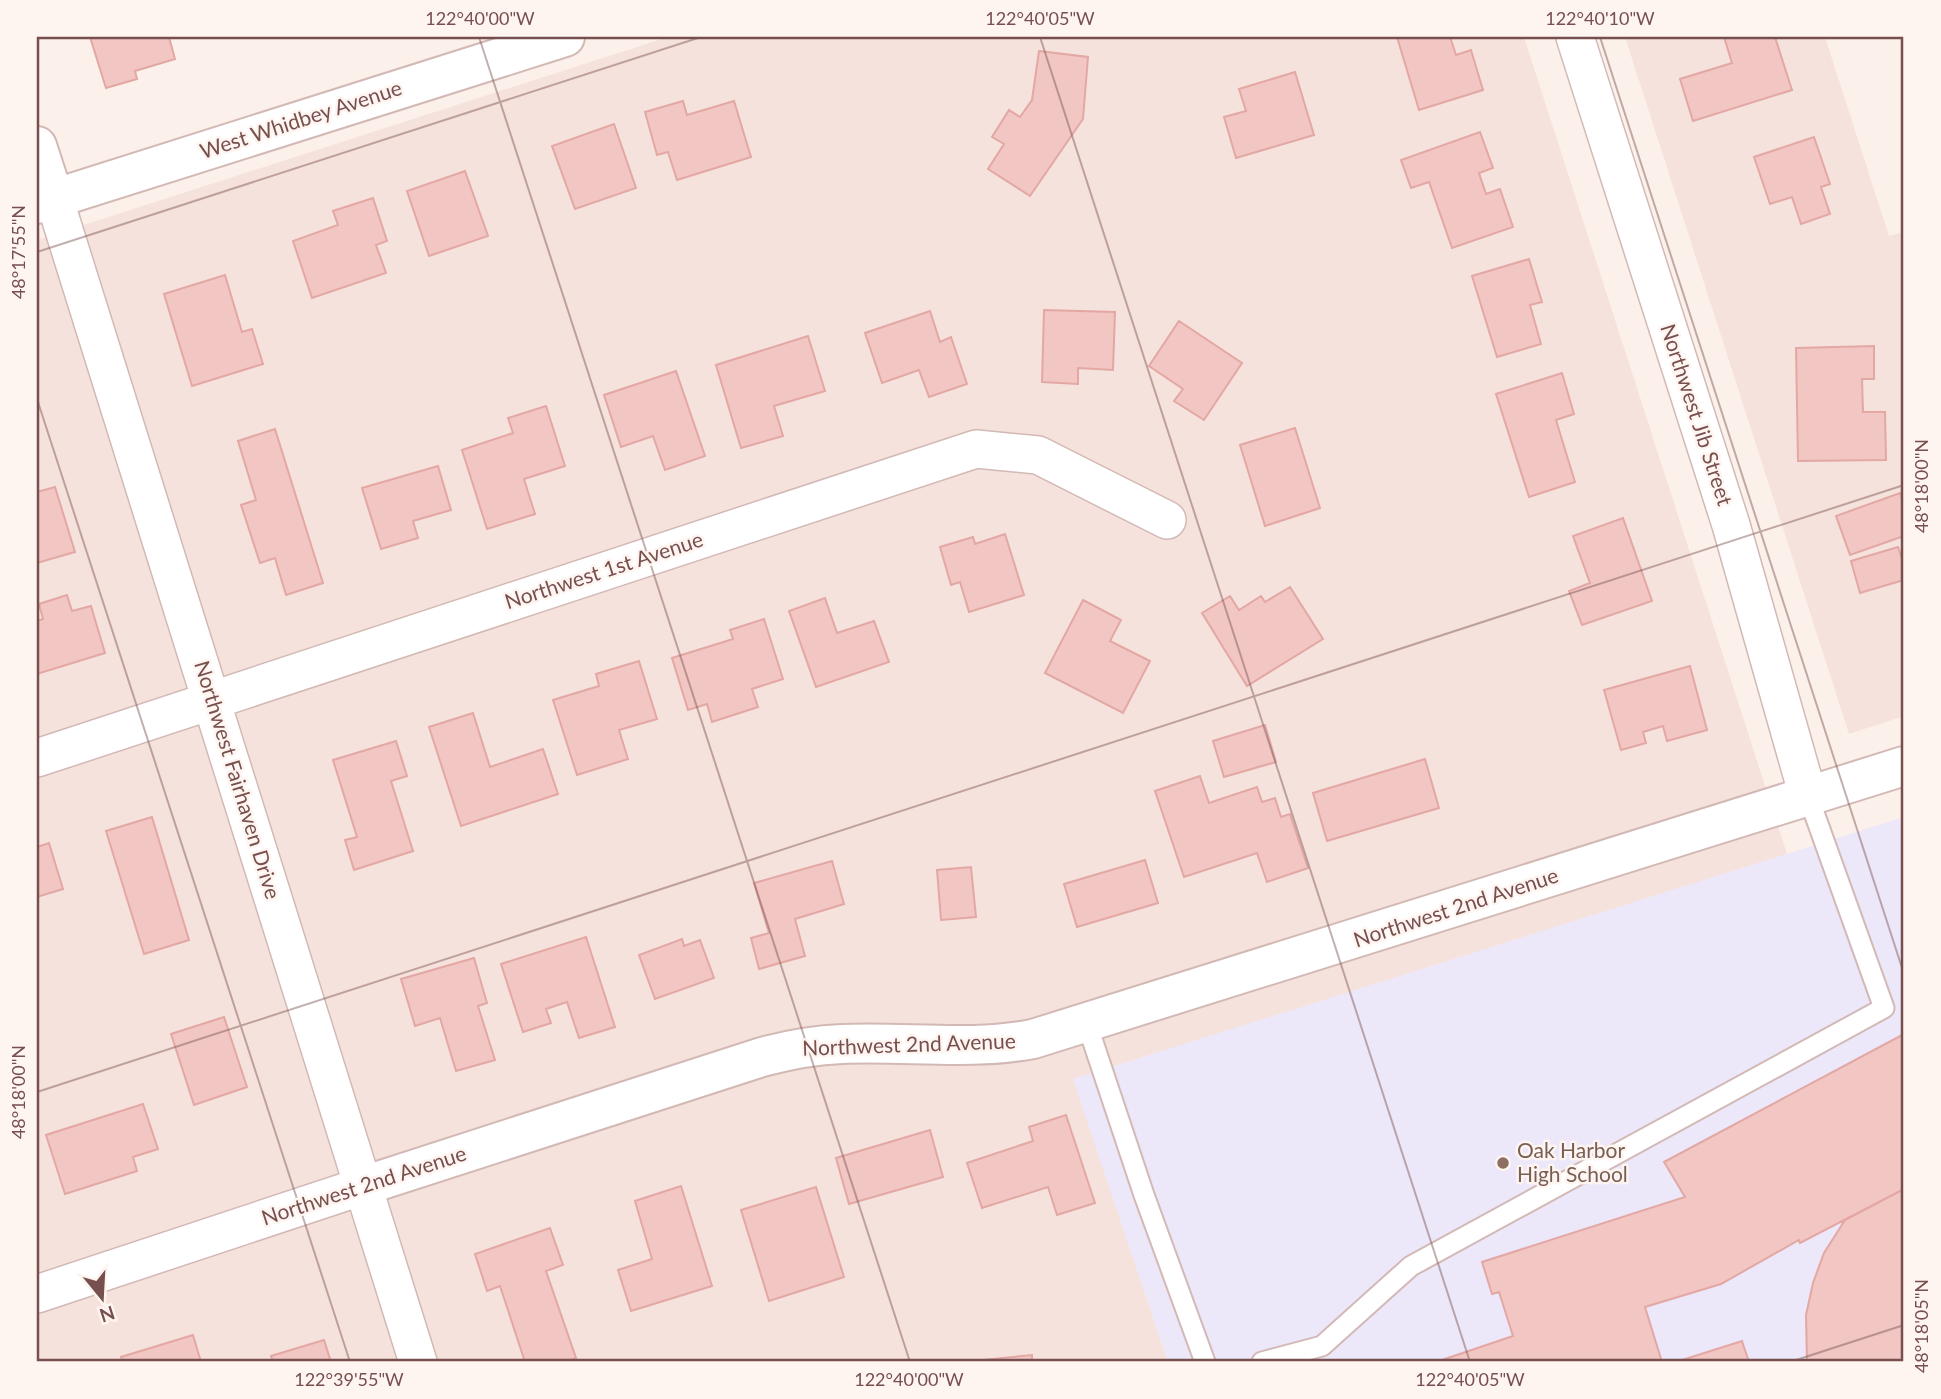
<svg xmlns="http://www.w3.org/2000/svg" width="1941" height="1399" font-family="Lato,sans-serif">
<style>
.residential{fill:#f6e2dc}
.education{fill:#ece7f9}
.building{fill:#f1c6c3;stroke:#e3a7a4;stroke-width:2}
.lines{fill:none;stroke-linecap:round;stroke-linejoin:round}
.service-casing{stroke:#d3b9b5;stroke-width:23}
.minor-casing{stroke:#d3b9b5;stroke-width:40}
.tertiary-casing{stroke:#d3b9b5;stroke-width:42}
.service{stroke:#fff;stroke-width:19}
.minor{stroke:#fff;stroke-width:37}
.tertiary{stroke:#fff;stroke-width:38}
.ticks{fill:none;stroke:#774f4e;stroke-width:2;stroke-opacity:0.45}
.education-dot{fill:#8d6e63;stroke:#fef5f1;stroke-width:2.5}
.labels{text-anchor:middle;stroke-width:5;stroke-linejoin:round;paint-order:stroke}
.street-label{font-size:21px;fill:#774f4e;stroke:#fef5f1}
.education-label{font-size:21px;fill:#785e54;stroke:#fef5f1;text-anchor:start}
.neatline{fill:none;stroke:#774f4e;stroke-width:2.5}
.ticks-label{font-size:18px;text-anchor:middle;fill:#774f4e}
</style>
<rect width="100%" height="100%" fill="#fcf0eb"/>
<path class="residential" d="M668,37h856l263,817 -713,225 94,283h-1131v-1122z
M1625,37h200l64,199 15,-4v484l-55,18z"/>
<path class="education" d="M1904,817v545h-736l-95,-283z"/>
<path class="building" d="M90,37h79l6,22 -40,12 2,8 -31,9z
M1397,37h53l6,18 15,-5 12,40 -64,20z
M1724,37h51l17,53 -99,31 -13,-42 52,-16z
M1039,51l49,6 -5,62 -53,77 -42,-27 16,-25 -12,-7 17,-27 11,7 12,-17z
M1295,72l19,63 -78,23 -12,-41 22,-6 -7,-22z
M683,101l4,14 47,-14 17,56 -74,23 -9,-28 -11,3 -12,-43z
M614,124l22,64 -61,21 -23,-63z
M1480,132l13,36 -14,5 7,21 14,-5 13,38 -61,21 -23,-66 -18,6 -10,-28z
M1814,137l16,47 -9,3 9,27 -29,10 -9,-27 -22,7 -16,-47z
M465,171l23,65 -59,20 -22,-65z
M373,198l14,43 -11,4 10,28 -74,25 -19,-57 45,-16 -5,-14z
M1529,259l13,43 -12,3 11,39 -44,13 -25,-81z
M225,275l17,57 10,-3 11,35 -71,22 -28,-92z
M1044,310l71,2 -2,58 -35,-2v16l-36,-2z
M930,311l10,31 11,-5 16,47 -38,13 -10,-27 -37,13 -17,-50z
M1179,321l63,42 -38,57 -30,-19 9,-12 -34,-23z
M808,336l17,55 -51,15 9,30 -42,12 -25,-83z
M1874,346v33h-12l1,33h22l1,48 -88,1 -2,-113z
M676,371l29,85 -40,14 -12,-34 -32,11 -17,-52z
M1562,373l12,41 -18,6 19,62 -46,15 -33,-103z
M546,406l19,60 -41,13 11,35 -48,15 -25,-79 51,-17 -5,-15z
M1295,428l25,80 -55,18 -25,-81z
M275,429l48,154 -37,12 -11,-37 -15,5 -19,-58 15,-5 -18,-59z
M438,466l13,44 -38,11 5,17 -37,11 -19,-61z
M55,487l20,65 -38,11v-71z
M1900,493l4,12v31l-54,19 -14,-39z
M1623,518l29,83 -70,24 -13,-34 21,-8 -17,-47z
M1005,534l19,61 -55,17 -9,-30 -9,3 -11,-38 33,-10 2,7z
M1898,547l6,18v15l-44,13 -9,-32z
M1290,587l33,52 -76,47 -45,-73 28,-17 9,14 22,-14 4,6z
M67,595l5,16 19,-5 14,47 -68,21v-53l6,-2 -4,-15z
M825,598l12,35 37,-12 15,41 -73,25 -27,-76z
M1083,600l38,20 -11,21 40,20 -27,52 -78,-40z
M764,619l19,60 -31,10 6,18 -46,15 -5,-18 -19,6 -16,-52 61,-19 -3,-9z
M639,661l18,58 -38,11 9,29 -51,16 -24,-75 46,-14 -3,-12z
M1690,666l17,64 -40,11 -4,-15 -20,6 3,11 -25,7 -17,-60z
M473,713l17,54 53,-18 15,45 -97,32 -32,-99z
M1265,725l11,37 -52,15 -11,-36z
M396,741l11,35 -16,5 22,70 -59,19 -9,-30 12,-3 -24,-77z
M1425,759l14,49 -112,33 -14,-48z
M1200,776l9,27 48,-16 5,15 13,-4 6,19 9,-3 18,54 -41,14 -10,-29 -73,24 -29,-86z
M152,817l37,123 -45,14 -38,-123z
M49,843l14,46 -26,8v-50z
M1145,860l13,43 -81,24 -13,-43z
M832,861l12,43 -49,15 10,37 -46,13 -8,-31 18,-5 -15,-50z
M971,867l5,50 -35,3 -4,-50z
M586,937l29,90 -36,11 -12,-36 -21,7 5,14 -28,9 -22,-68z
M682,939l2,7 16,-6 14,38 -59,21 -16,-44z
M474,958l13,45 -9,3 17,54 -39,11 -16,-53 -25,8 -14,-47z
M224,1017l23,70 -53,18 -23,-71z
M1904,1034v155l-104,54 -1,-3 -78,44 -76,23 17,55h-226l77,-26 -14,-44 -7,2 -10,-32 203,-65 -21,-35z
M143,1104l15,45 -25,8 4,14 -72,23 -19,-59z
M1066,1115l29,88 -38,12 -9,-28 -66,21 -15,-45 66,-22 -4,-14z
M930,1130l13,47 -94,27 -13,-46z
M681,1186l31,100 -81,25 -13,-41 34,-11 -17,-58z
M816,1187l28,90 -75,24 -28,-91z
M1904,1189v173h-97l-1,-47 7,-32 11,-30 21,-33z
M550,1228l13,37 -17,6 30,87 -11,4h-40l-25,-76 -13,5 -12,-37z
M193,1335l8,27h-78l-2,-5z
M324,1340l7,22h-58l-2,-6z
M1742,1341l7,21h-67v-2z
M1032,1355v7h-70z"/>
<g class="lines">
<defs>
<path id="service" d="M1087,1024l57,171 61,167
M1262,1362l60,-16 89,-80 473,-258 -76,-212"/>
<path id="minor" d="M1575,37l156,488 77,271
M54,198l364,1164
M37,758l939,-309 62,6 129,65
M37,1294l326,-108"/>
<path id="tertiary" d="M37,146l17,52
M37,204l528,-167
M363,1186l399,-129c26,-7 53,-12 80,-13 64,-3 128,7 191,-5l871,-273"/>
</defs>
<use href="#service" class="service-casing"/>
<use href="#minor" class="minor-casing"/>
<use href="#tertiary" class="tertiary-casing"/>
<use href="#service" class="service"/>
<use href="#minor" class="minor"/>
<use href="#tertiary" class="tertiary"/>
</g>
<path class="ticks" d="M479,37l431,1325M1040,37l430,1325M1600,37l304,937M37,252l664,-215M37,399l313,963M37,1092l1867,-607M1790,1362l114,-37"/>
<circle class="education-dot" cx="1503" cy="1163" r="7"/>
<g class="labels">
<g class="street-label">
<text transform="translate(301 120) rotate(-18)" y="7">West Whidbey Avenue</text>
<text transform="translate(1696 415) rotate(72)" y="7">Northwest Jib Street</text>
<text transform="translate(604 571) rotate(-18)" y="7">Northwest 1st Avenue</text>
<text transform="translate(237 780) rotate(73)" y="7">Northwest Fairhaven Drive</text>
<text transform="translate(1456 908) rotate(-18)" y="7">Northwest 2nd Avenue</text>
<text transform="translate(909 1045) rotate(-2)" y="7">Northwest 2nd Avenue</text>
<text transform="translate(364 1186) rotate(-18)" y="7">Northwest 2nd Avenue</text>
</g>
<g class="education-label">
<text x="1517" y="1158">Oak Harbor<tspan x="1517" dy="24">High School</tspan></text>
</g>
</g>
<rect width="1941" height="1399" fill="none" stroke="#fef5f1" stroke-width="77"/>
<g transform="translate(102 1298) rotate(162)" stroke="#fef5f1" stroke-width="5" paint-order="stroke">
<path d="M0-5L12 26L0 18L-12 26Z" fill="#774f4e"/>
<text y="-10" font-size="19" font-weight="bold" text-anchor="middle" fill="#774f4e">N</text>
</g>
<rect x="38" y="38" width="1864" height="1322" class="neatline"/>
<g class="ticks-label">
<text x="480" y="25">122°40'00"W</text>
<text x="1040" y="25">122°40'05"W</text>
<text x="1600" y="25">122°40'10"W</text>
<text transform="translate(19 252) rotate(-90)" y="6">48°17'55"N</text>
<text transform="translate(1922 486) rotate(-90)" y="6">48°18'00"N</text>
<text transform="translate(19 1092) rotate(-90)" y="6">48°18'00"N</text>
<text transform="translate(1922 1326) rotate(-90)" y="6">48°18'05"N</text>
<text x="349" y="1386">122°39'55"W</text>
<text x="909" y="1386">122°40'00"W</text>
<text x="1470" y="1386">122°40'05"W</text>
</g>
</svg>
